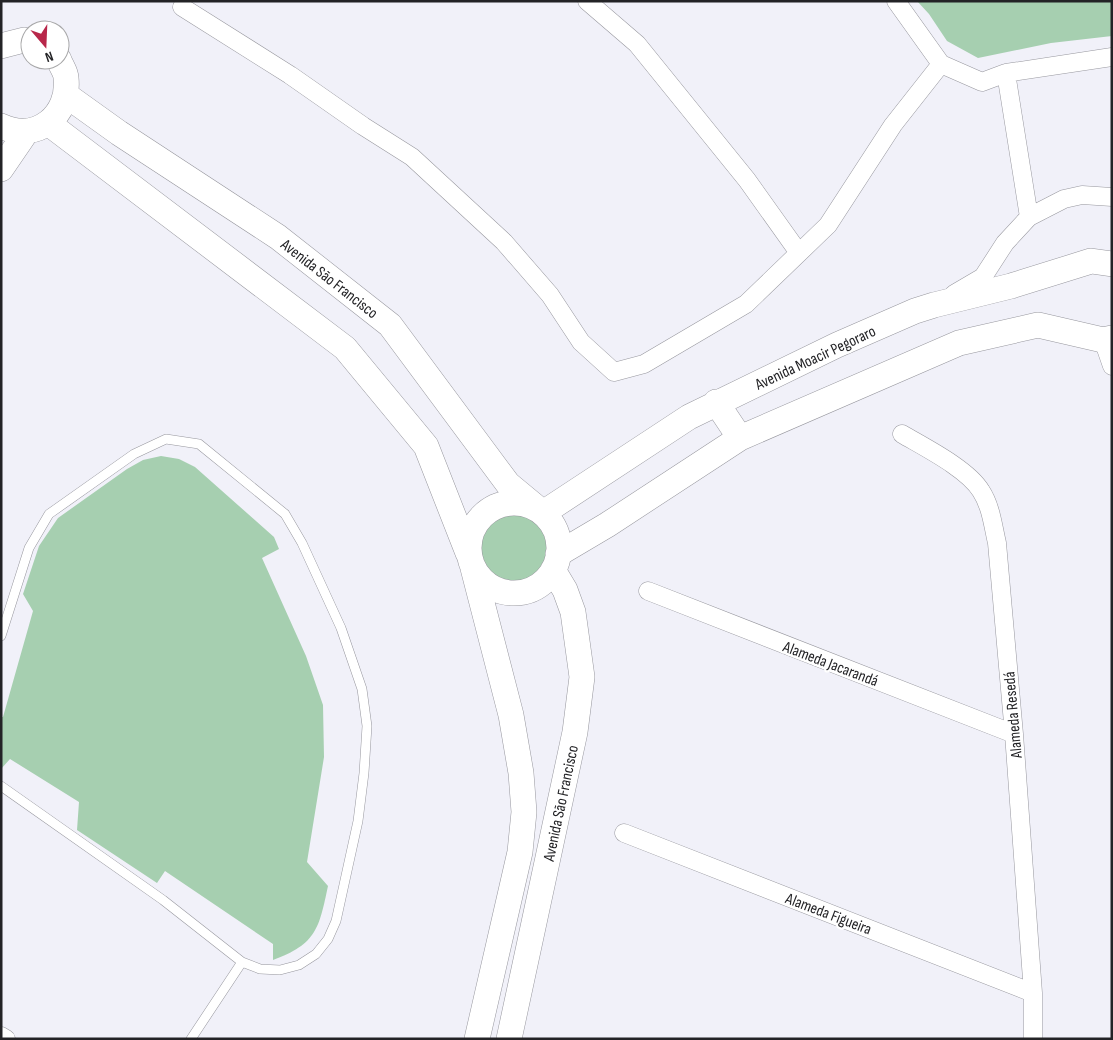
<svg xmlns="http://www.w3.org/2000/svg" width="1113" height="1040" font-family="'Sofia Sans Condensed',sans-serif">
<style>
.green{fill:#a6cfb0}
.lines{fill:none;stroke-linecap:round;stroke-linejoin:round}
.lane-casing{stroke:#97979e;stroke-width:10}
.street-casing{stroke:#97979e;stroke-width:19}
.secondary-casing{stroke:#97979e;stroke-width:26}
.lane{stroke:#fff;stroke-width:9}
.street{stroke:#fff;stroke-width:18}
.secondary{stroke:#fff;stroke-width:25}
.labels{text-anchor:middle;stroke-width:4.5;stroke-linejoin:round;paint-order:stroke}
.street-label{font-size:16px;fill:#232326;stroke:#fff}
</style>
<rect width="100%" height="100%" fill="#f1f1f9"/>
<path class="green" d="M917,1h195v35l-61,7 -73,15 -31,-17 -18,-27z
M161,456l18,3 16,8 79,70 5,12 -17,9 44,98 17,49 1,52 -17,105 21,24c-9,42 -11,58 -55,74v-16l-108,-73 -8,12 -80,-53 2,-28 -69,-43 -9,10v-52h2l30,-106 -10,-17 16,-48 19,-28 69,-49 16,-9z
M517,512c5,1 10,3 14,5 6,4 10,9 12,15 3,6 6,15 5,22 -3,24 -35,36 -54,25 -6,-4 -14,-10 -15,-16 -9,-33 7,-48 38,-51z"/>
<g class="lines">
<defs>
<path id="lane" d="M1,636l28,-88 20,-34 85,-60 32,-15 33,5 86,70 17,29 39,85 21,61 5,37 -3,47 -6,48 -22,100 -8,18 -12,15 -17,11 -19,5 -20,-1 -18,-7 -79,-62 -162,-114
M191,1039l51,-77"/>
<path id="street" d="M587,1l50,43 110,136 52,73
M896,1l45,63 41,18 24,-9 23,144
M182,7l108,68 73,51 49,31 92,85 46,53 31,47 33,30 30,-8 102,-60 82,-79 65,-100 48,-61
M1006,73l106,-16
M954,294l29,-17 22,-34 24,-26 35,-18 18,-4 30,2
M1103,340l9,26
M902,434c22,13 66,35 79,57 10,15 12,35 16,52l17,191 19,259v46
M648,591l366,143
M624,833l409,160
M1,1036l5,3"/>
<path id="secondary" d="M1,46l23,-6 6,2
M66,95l53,38 159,104 112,88 118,159 35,29 146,-96 148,-72 78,-34 19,-6 77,-19 80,-25 21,3
M48,123l297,225 81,98 42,107
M1,126c36,17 69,-11 65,-48 0,-6 -5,-12 -7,-18
M1,169l26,-38
M716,402l24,36
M469 548a45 45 0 1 1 90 0a45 45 0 1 1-90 0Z
M558,554l49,-29 133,-87 219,-95 79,-18 65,15 9,-2
M473,568l38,147 10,58 3,39 -4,40 -43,187
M509,1039l66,-307 7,-55 -9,-65 -8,-22 -12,-20"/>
</defs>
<use href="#lane" class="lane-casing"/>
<use href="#street" class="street-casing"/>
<use href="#secondary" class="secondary-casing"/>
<use href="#lane" class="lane"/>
<use href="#street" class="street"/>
<use href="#secondary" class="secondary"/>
</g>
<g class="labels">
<g class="street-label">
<text transform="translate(330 278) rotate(38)" y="6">Avenida São Francisco</text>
<text transform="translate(815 357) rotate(-25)" y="6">Avenida Moacir Pegoraro</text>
<text transform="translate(831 663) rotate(21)" y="6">Alameda Jacarandá</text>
<text transform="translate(1012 715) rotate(-95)" y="6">Alameda Resedá</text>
<text transform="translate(560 803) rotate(-78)" y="6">Avenida São Francisco</text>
<text transform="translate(829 913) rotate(21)" y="6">Alameda Figueira</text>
</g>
</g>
<rect width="1113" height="1040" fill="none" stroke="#232326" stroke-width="5"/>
<g transform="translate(45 45) rotate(161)"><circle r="24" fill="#ffffff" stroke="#a7a7a8"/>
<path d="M0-4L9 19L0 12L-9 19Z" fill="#b8274a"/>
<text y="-8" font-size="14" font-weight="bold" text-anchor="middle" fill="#232326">N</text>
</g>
</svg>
